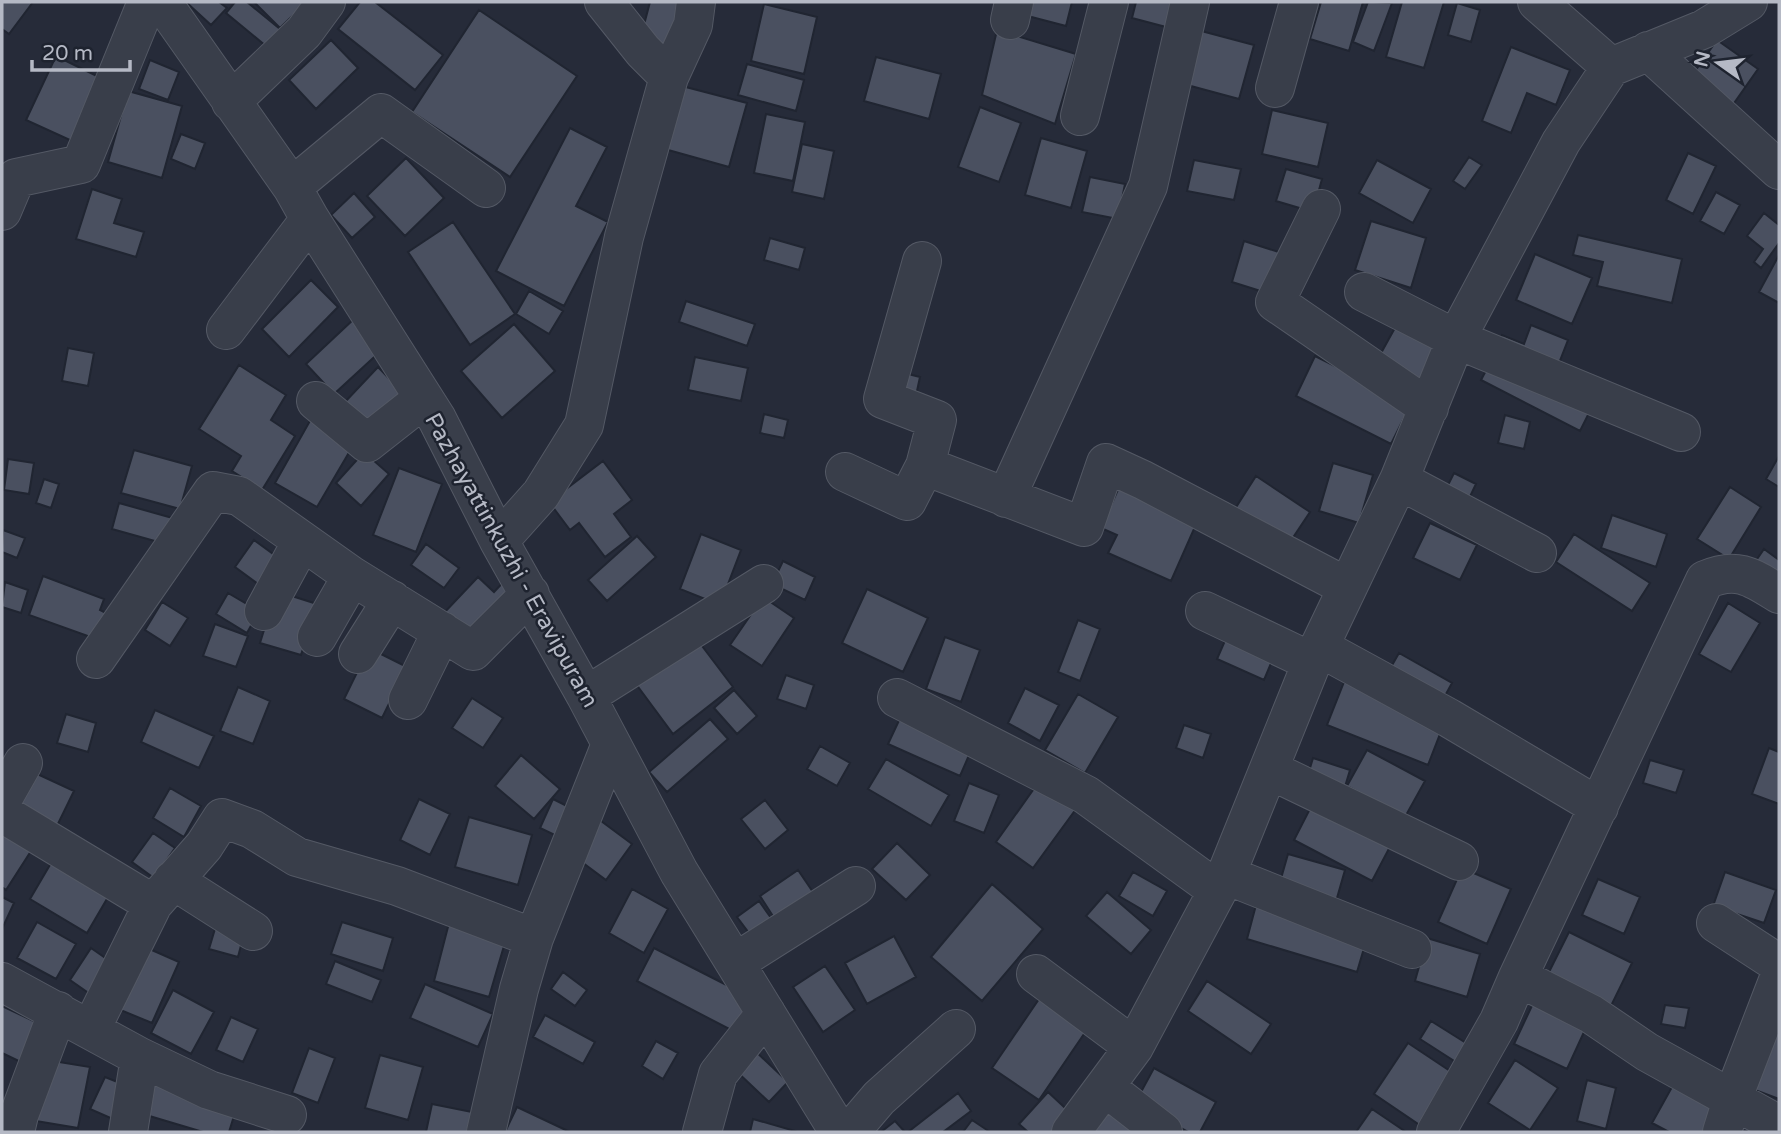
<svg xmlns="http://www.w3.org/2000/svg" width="1781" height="1134" font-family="'Varela Round',sans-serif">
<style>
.building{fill:#4a5060;stroke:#202531;stroke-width:2}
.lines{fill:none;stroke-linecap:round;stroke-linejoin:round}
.street-casing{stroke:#545965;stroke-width:40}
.street{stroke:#393e4a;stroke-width:38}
.labels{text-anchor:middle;stroke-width:5;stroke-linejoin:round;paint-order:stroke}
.street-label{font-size:23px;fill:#b5b9c5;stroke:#1e232f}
</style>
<rect width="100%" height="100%" fill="#262b39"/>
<path class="building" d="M2,2h31l-24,32 -7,-5z
M186,2h33l8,6 -16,17z
M235,2h12l33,27 -14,17 -40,-33z
M254,2h53l-27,26z
M360,2h15l68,53 -28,35 -77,-61z
M650,2h36l-13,47 -33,-9z
M1023,2h49l-6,24 -46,-12z
M1136,2h37l-7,25 -34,-9z
M1321,2h42l-14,49 -39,-12z
M1368,2l24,1 -18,48 -21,-9z
M1402,2h42l-20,66 -38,-11z
M1457,3l23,7 -9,32 -23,-7z
M764,4l53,13 -13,57 -53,-13z
M479,10l98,66 -67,101 -98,-65z
M1190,28l64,17 -15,54 -63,-17z
M997,30l79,24 -21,70 -73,-29z
M331,40l27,28 -42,41 -27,-29z
M1717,40l41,29 -26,37 -41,-29z
M1511,47l59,23 -14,35 -29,-12 -16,40 -29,-12z
M56,56l45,22 -29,63 -46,-21z
M876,57l65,17 -12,45 -65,-18z
M150,60l29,12 -11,28 -29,-11z
M747,64l57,16 -8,31 -58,-16z
M678,85l69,18 -18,64 -68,-19z
M128,91l54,15 -20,72 -54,-16z
M980,107l41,16 -22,59 -41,-15z
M1272,110l56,13 -10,44 -56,-13z
M766,114l39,8 -12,59 -39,-8z
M570,128l37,19 -31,59 32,16 -44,84 -68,-35z
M181,134l24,9 -10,26 -24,-10z
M1041,138l46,13 -16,57 -46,-13z
M802,144l32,7 -10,48 -32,-7z
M1688,153l28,13 -23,48 -27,-14z
M1469,157l13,8 -17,24 -12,-8z
M406,158l38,40 -39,38 -38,-40z
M1194,160l47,9 -7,31 -47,-9z
M1377,160l54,29 -18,34 -54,-30z
M1286,169l36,10 -9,33 -37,-11z
M1090,177l35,7 -7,35 -36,-7z
M92,189l30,10 -8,24 30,9 -8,25 -60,-18z
M1716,192l24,13 -16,29 -24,-13z
M354,193l21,24 -23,21 -21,-23z
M1764,213l15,12v18l-18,25 -7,-6 9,-13 -16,-13z
M1371,221l55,17 -15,50 -56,-18z
M453,222l62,92 -45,31 -62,-93z
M1578,235l104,24 -10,44 -75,-17 6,-24 -30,-7z
M770,238l35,10 -6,22 -35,-10z
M1244,241l38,12 -12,41 -38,-12z
M1535,254l57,24 -20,46 -56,-24z
M1779,255v48l-20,-11z
M311,280l27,27 -49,50 -27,-28z
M529,291l34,20 -14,23 -33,-20z
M686,301l69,23 -8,22 -68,-24z
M355,318l29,30 -50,46 -28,-30z
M514,324l41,47 -53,47 -41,-47z
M1531,325l37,15 -14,36 -58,-23 6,-18 22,9z
M1396,326l51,30 -22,37 -50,-29z
M68,348l26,5 -6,33 -26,-5z
M1315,356l96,48 -20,40 -95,-48z
M695,357l53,11 -7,33 -53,-11z
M1492,359l99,50 -11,22 -99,-51z
M239,365l47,30 -15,25 24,16 -33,54 -30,-19 9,-15 -42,-27z
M378,367l28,29 -32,35 -30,-28z
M900,372l20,5 -6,28 -20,-4z
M764,414l24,6 -4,18 -24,-5z
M1505,415l25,7 -6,27 -26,-6z
M311,419l43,25 -37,63 -42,-24z
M134,450l58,16 -12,43 -59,-16z
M364,452l25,22 -28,32 -25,-23z
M1779,456v31l-13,-8z
M8,459l26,4 -5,31 -25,-4z
M603,461l29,39 -18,14 17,23 -26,20 -26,-34 -9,7 -21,-28z
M1333,463l40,12 -14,48 -40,-12z
M399,468l43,16 -26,68 -43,-17z
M1454,473l22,11 -11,23 -22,-12z
M1256,476l54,36 -24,36 -53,-36z
M44,479l15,5 -8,24 -15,-5z
M1120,485l78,35 -27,61 -63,-28 9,-18 -16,-7z
M1730,487l31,20 -32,52 -32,-20z
M119,503l57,16 -7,26 -57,-16z
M1612,515l55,19 -11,33 -55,-19z
M1430,523l47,22 -17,35 -47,-22z
M3,530l22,8 -8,20 -15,-6z
M701,534l40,16 -21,55 -40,-16z
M1574,534l76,49 -18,28 -76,-49z
M637,536l19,21 -49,44 -19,-21z
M254,540l30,22 -19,27 -30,-22z
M426,544l33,24 -15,20 -33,-23z
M1764,549l15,11v23l-26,-18z
M783,561l32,16 -10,23 -33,-16z
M511,574l14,14 -54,55 -29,-28 36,-38 16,15z
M43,576l61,23 -4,11 6,3 -10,26 -67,-24z
M5,582l23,8 -7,23 -19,-6z
M867,589l61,29 -25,54 -61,-29z
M276,591l41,13 -16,51 -41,-12z
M228,593l31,18 -12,22 -31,-19z
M763,597l31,21 -32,48 -32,-21z
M162,602l26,16 -18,28 -25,-16z
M1728,603l32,20 -29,49 -32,-18z
M1078,620l22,9 -20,52 -22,-9z
M215,624l33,12 -12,31 -33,-11z
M1227,636l47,20 -10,24 -47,-21z
M945,637l35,13 -19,52 -35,-13z
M696,638l37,49 -60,47 -37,-50z
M369,648l38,19 -25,51 -38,-19z
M1399,653l53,30 -12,22 -53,-31z
M786,675l28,10 -8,24 -29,-10z
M1344,682l101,39 -17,44 -101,-40z
M238,687l32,14 -17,43 -33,-13z
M1025,688l34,17 -19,36 -32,-18z
M734,690l23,26 -20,18 -23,-26z
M1078,694l40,23 -33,56 -40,-23z
M472,698l31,20 -20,30 -31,-20z
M155,710l59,26 -15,32 -58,-26z
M66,714l30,9 -8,29 -31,-9z
M902,714l71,32 -13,30 -72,-32z
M710,719l18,20 -61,53 -18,-20z
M1184,725l27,9 -8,24 -27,-10z
M820,746l30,17 -13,23 -30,-17z
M1769,748l10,4v52l-27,-10z
M1367,750l58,31 -20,36 -58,-31z
M521,755l39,34 -26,30 -39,-33z
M1313,758l37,12 -6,20 -37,-12z
M886,759l63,36 -18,31 -63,-37z
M1650,760l34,10 -8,23 -33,-10z
M33,772l41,19 -20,41 -40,-19z
M969,783l30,12 -15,38 -30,-12z
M1038,783l38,26 -43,59 -37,-26z
M170,788l31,18 -17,31 -31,-19z
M419,799l31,15 -20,41 -30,-15z
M553,799l22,11 -14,28 -21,-10z
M1315,799l78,42 -21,40 -78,-41z
M765,800l23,30 -23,19 -24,-30z
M469,817l63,18 -14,50 -63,-18z
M597,818l35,26 -26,36 -35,-26z
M2,832l29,19 -25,39 -4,-3z
M153,833l22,15 -21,30 -22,-16z
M897,843l33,32 -24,25 -34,-31z
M1288,854l57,16 -10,35 -57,-16z
M54,858l57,34 -24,41 -57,-34z
M1462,868l49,21 -24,55 -49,-22z
M798,870l19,28 -39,26 -18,-28z
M1133,872l34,19 -14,25 -34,-20z
M1725,872l51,18 -12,33 -51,-17z
M1598,879l42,18 -16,37 -42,-19z
M992,884l51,45 -61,72 -51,-44z
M632,889l36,20 -24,44 -35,-20z
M1107,892l44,38 -20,24 -45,-38z
M2,897l12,6 -12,26z
M759,901l17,24 -21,16 -18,-24z
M1256,905l111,33 -10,34 -110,-33z
M37,922l39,22 -20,35 -39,-21z
M217,922l28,8 -7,27 -29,-8z
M342,922l51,16 -10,33 -52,-17z
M449,923l57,16 -17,58 -55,-16z
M1569,932l63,31 -23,47 -63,-32z
M894,936l22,41 -49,27 -22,-41z
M1427,938l53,16 -13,43 -52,-16z
M145,947l34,15 -27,61 -34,-14z
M91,948l20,14 -21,32 -20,-14z
M654,948l100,51 -17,34 -100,-52z
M335,961l46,19 -9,22 -46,-18z
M825,966l30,44 -32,22 -30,-45z
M563,972l24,18 -12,16 -24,-17z
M1207,981l64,43 -20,30 -63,-43z
M425,984l68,30 -15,33 -68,-29z
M173,990l41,22 -23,42 -40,-21z
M1537,995l53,24 -23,50 -53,-25z
M1039,999l47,32 -47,69 -47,-32z
M1665,1005l24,3 -4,20 -24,-4z
M2,1006l40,19 -17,39 -23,-11z
M545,1015l50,27 -12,22 -50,-27z
M231,1017l27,12 -15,33 -27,-12z
M1431,1021l43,27 -12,18 -42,-27z
M1779,1028v71l-32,-12z
M656,1041l22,12 -15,26 -21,-13z
M1408,1043l57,38 -35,51 -56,-38z
M309,1048l26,10 -17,45 -26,-10z
M752,1048l36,34 -19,20 -36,-34z
M380,1055l43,12 -15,53 -43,-12z
M47,1060l43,7 -12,61 -42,-7z
M1515,1060l43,28 -28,42 -42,-27z
M1154,1068l62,34 -16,30h-12l-53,-29z
M147,1075l91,28 -9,29h-26l-67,-20z
M105,1077l25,10 -15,33 -25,-11z
M1587,1080l29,8 -10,41 -29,-8z
M1672,1087l52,27 -9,18h-46l-17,-9z
M1048,1092l30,28 -11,12h-39l-9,-8z
M958,1093l13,18 -28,21h-35z
M1107,1100l44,32h-68z
M432,1104l40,8 -5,20h-41z
M517,1107l53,25h-65z
M1372,1109l34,23h-50z
M753,1119l42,12 -1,1h-44z
M972,1120l18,12h-27z
M895,1121l10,11h-24z"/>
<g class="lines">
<defs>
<path id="street" d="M162,2l130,185 18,32 127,200 62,122 87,155 93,176 160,260
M604,2l39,49 26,26
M1537,2l74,65
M1010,20l4,-18
M1648,51l131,119
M1275,88l24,-86
M231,102l73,-70 22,-30
M1080,116l29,-114
M292,187l89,-74 105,75
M1321,209l-46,93 154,106
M2,211l14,-33 65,-14 66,-162
M922,261l-39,138 54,21 -12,46 159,61 22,-64 37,17 204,107
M1364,292l92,47 225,93
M226,330l84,-111
M316,401l51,42 56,-44
M845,472l62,29 18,-35
M1399,480l138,73
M1006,498l142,-312 42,-184
M499,541l42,-47 43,-69 40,-188 45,-160 24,-52 3,-23
M264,611l38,-70
M1205,611l107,51
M317,637l35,-61
M1319,647l130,71 150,89
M358,654l34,-54
M96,659l117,-168 26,5 113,80 121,75 57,-57
M586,696l178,-112
M897,698l189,97 131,95
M408,700l34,-69
M1270,770l189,91
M2,800l21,-37
M2,813l151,91
M1226,875l186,74
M173,880l80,51
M1716,923l63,41
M534,938l77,-194
M736,962l120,-76
M1036,974l98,73
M1518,977l73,37 56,38 132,73
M2,982l138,75 69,33 78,25
M91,1029l62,-125 51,-58 18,-28 30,11 45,28 100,29 137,52 -15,51 -33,143
M1105,1087l58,45
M15,1132l4,-17 39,-104
M128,1132l12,-75
M702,1132l16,-58 48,-61
M850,1132l29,-34 77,-69
M1071,1132l63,-85 92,-172 86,-213 87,-182 57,-141 105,-197 50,-75 93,-38 44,-27
M1436,1132l63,-111 19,-44 187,-397c32,-14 47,-3 74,14
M1722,1132l10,-32 47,-122"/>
</defs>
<use href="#street" class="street-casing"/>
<use href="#street" class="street"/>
</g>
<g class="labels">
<g class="street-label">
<text transform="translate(512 560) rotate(61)" y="8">Pazhayattinkuzhi - Eravipuram</text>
</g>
</g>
<rect width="1781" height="1134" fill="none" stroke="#b5b9c5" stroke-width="7"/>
<g transform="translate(1718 63) rotate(284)" stroke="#1e232f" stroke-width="5" paint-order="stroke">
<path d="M0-5L12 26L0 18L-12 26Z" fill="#b5b9c5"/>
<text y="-10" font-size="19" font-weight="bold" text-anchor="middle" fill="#b5b9c5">N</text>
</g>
<path d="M32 60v10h98v-10" fill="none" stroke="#b5b9c5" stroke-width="3.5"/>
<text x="42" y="60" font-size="21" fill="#b5b9c5" stroke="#1e232f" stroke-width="5" paint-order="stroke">20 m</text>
</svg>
